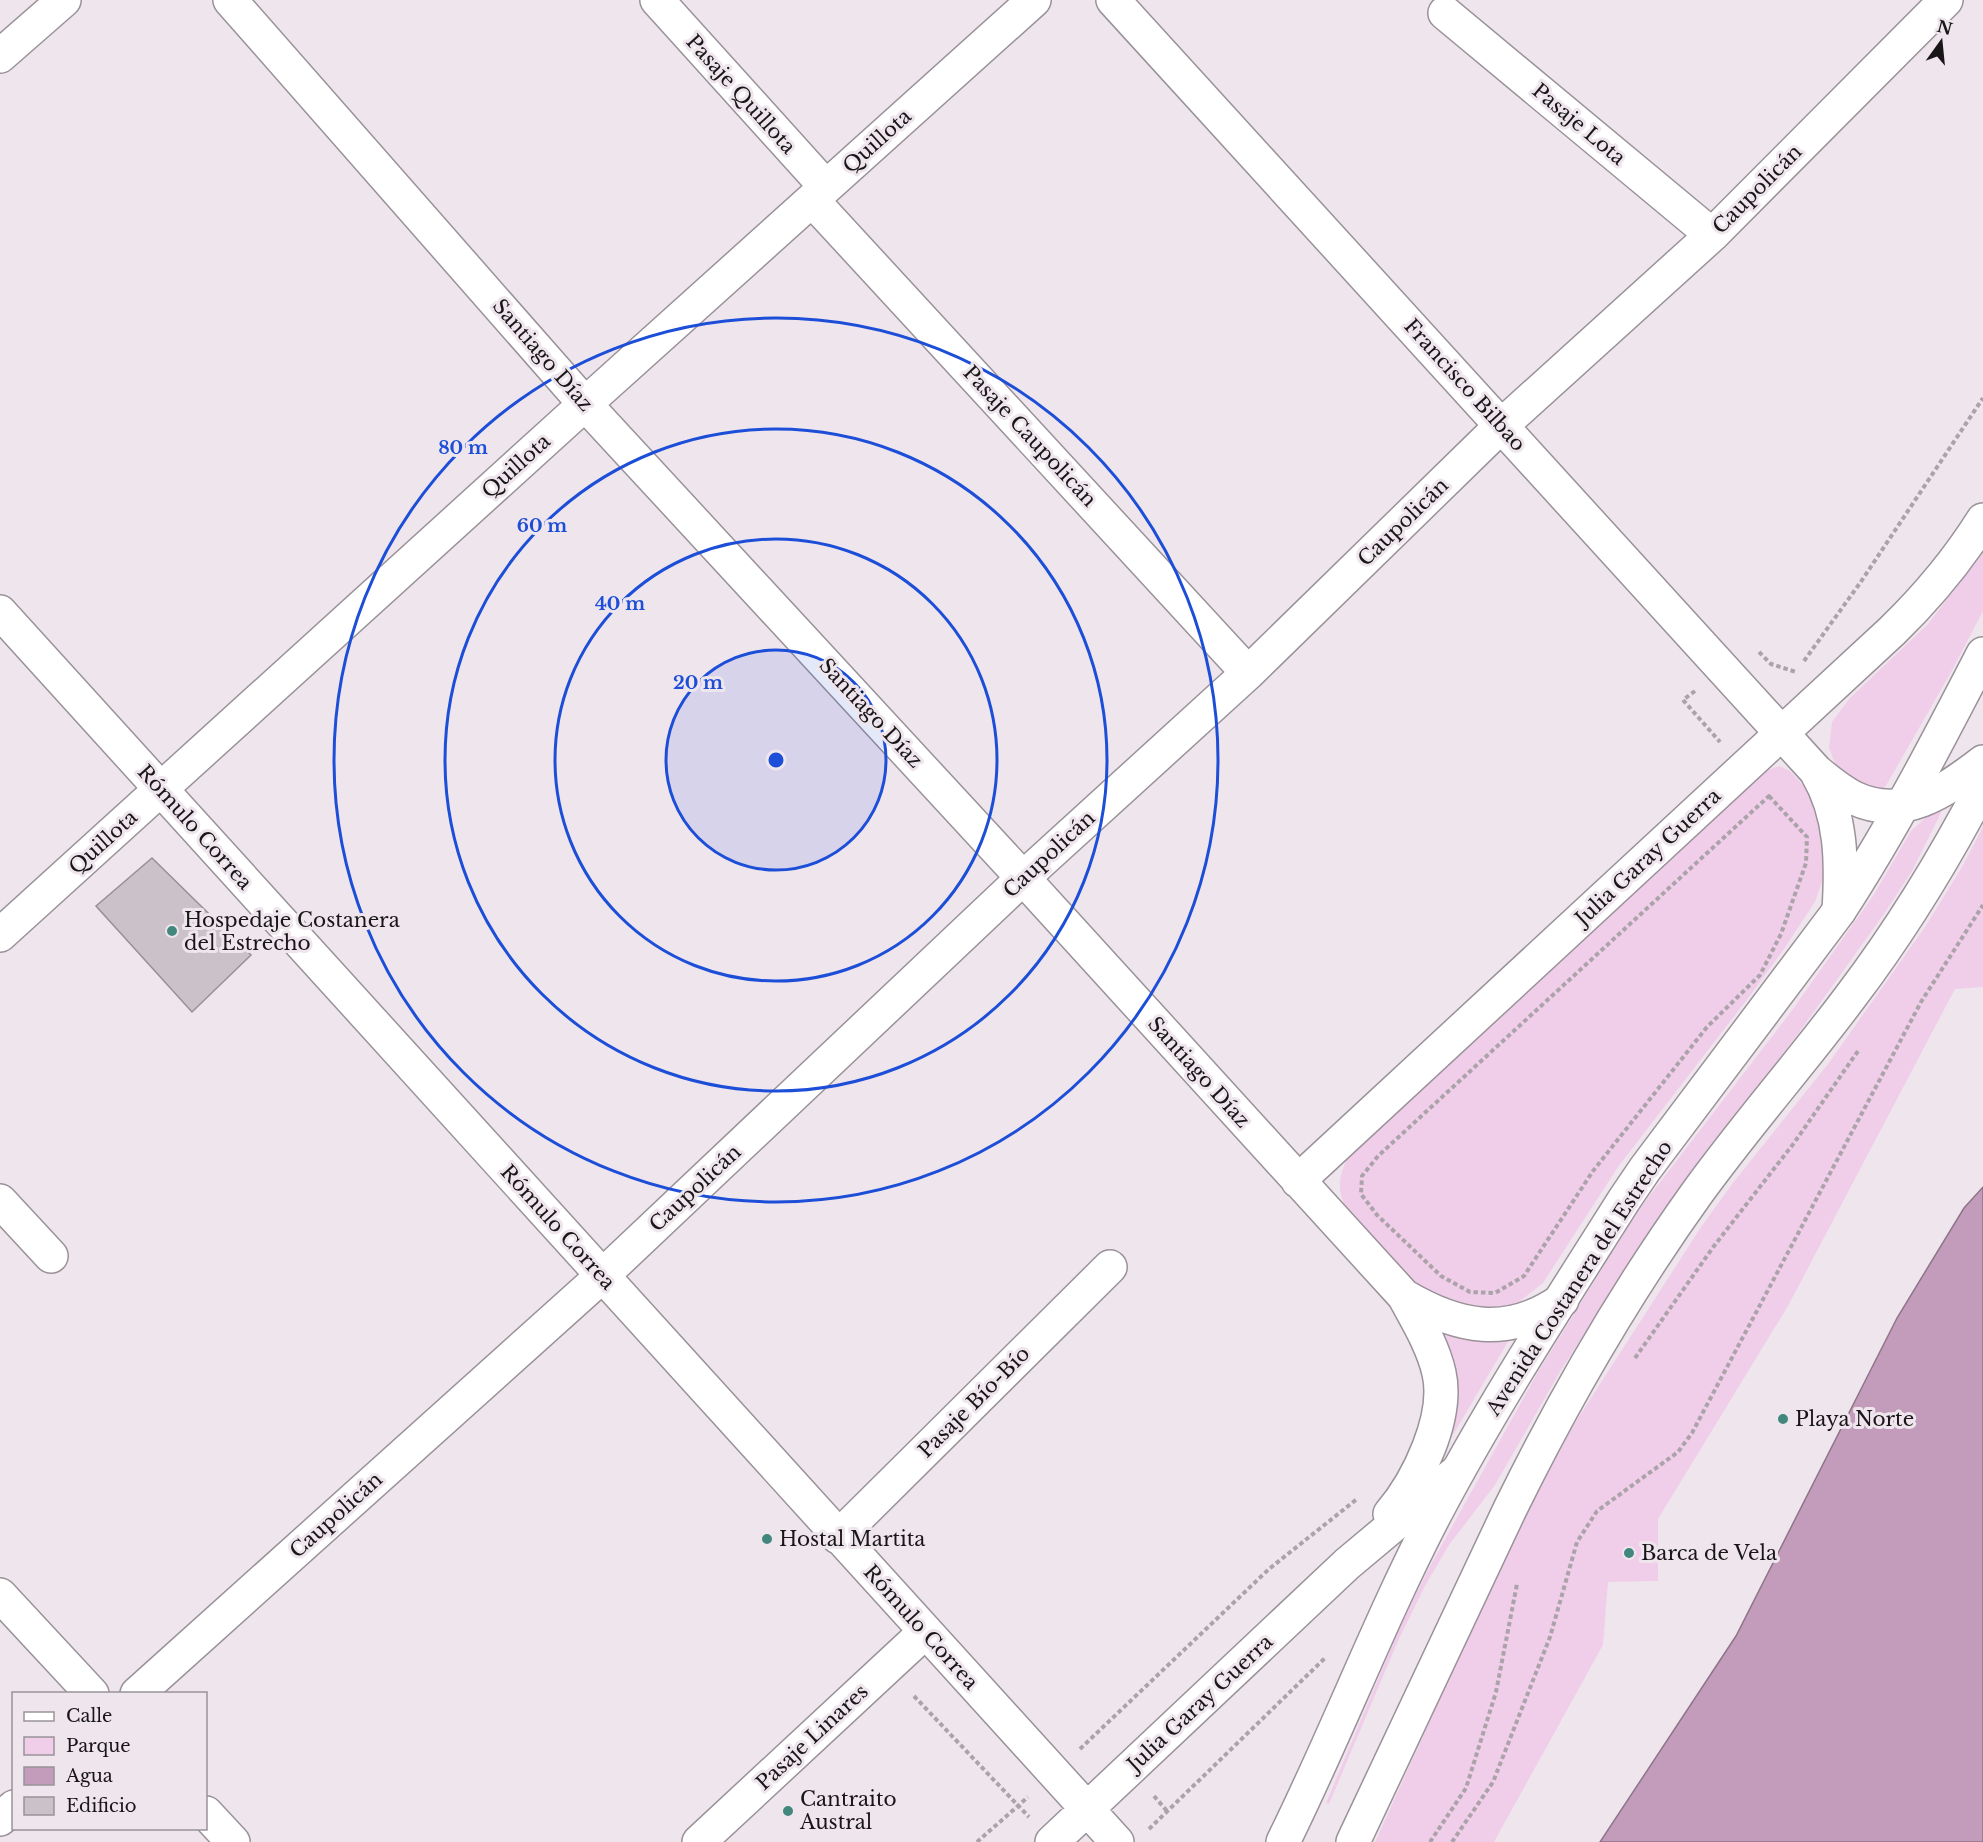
<svg xmlns="http://www.w3.org/2000/svg" width="1983" height="1842" font-family="'Libre Baskerville',serif">
<style>
.green{fill:#f0cee9}
.water{fill:#c29cba;stroke:#8f7489;stroke-width:1.5}
.building{fill:#cbc2c9;stroke:#989096;stroke-width:1.5}
.lines{fill:none;stroke-linecap:round;stroke-linejoin:round}
.minor-casing{stroke:#9a9299;stroke-width:36}
.major-casing{stroke:#9a9299;stroke-width:36}
.path{stroke:#aba3a9;stroke-width:4;stroke-dasharray:4.5 3;stroke-linecap:butt}
.minor{stroke:#fff;stroke-width:33}
.major{stroke:#fff;stroke-width:33}
.ring{fill:none;stroke:#1d4ed8;stroke-width:3}
.poi-dot{fill:#42877d;stroke:#efe6ed;stroke-width:2}
.labels{text-anchor:middle;stroke-width:6;stroke-linejoin:round;paint-order:stroke}
.street-label{font-size:20px;fill:#191618;stroke:#efe6ed}
.poi-label{font-size:20px;fill:#191618;stroke:#efe6ed;text-anchor:start}
.centre{fill:#1d4ed8;stroke:#efe6ed;stroke-width:3}
.ring-label{font-size:18px;text-anchor:middle;font-weight:bold;fill:#1d4ed8;stroke:#efe6ed;stroke-width:6;stroke-linejoin:round;paint-order:stroke}
</style>
<rect width="100%" height="100%" fill="#efe6ed"/>
<path class="green" d="M1983,552v59l-33,63 -63,110 -4,5 -18,1 -29,-24 -7,-18 3,-26 17,-23 79,-75z
M1779,766l11,5 24,26 8,16 2,63 -9,26 -31,47 -35,48 -131,170 -75,116 -33,26 -21,5 -61,-20 -74,-73c-16,-23 -19,-38 -6,-64l414,-382 6,-5z
M1936,808l5,1v4l-29,58 -28,43 -89,124 -85,107 -46,64 -103,161 -66,115 -46,60 -24,41 -27,55 -69,163 -3,-1 73,-174 30,-61 109,-196 100,-161 152,-198 83,-117 38,-65z
M1983,827v160l-28,2 -167,317 -130,213v62l-50,1 -5,63 -109,197h-119l101,-223 53,-111 44,-82 128,-199 31,-43 96,-120 97,-137 37,-60z
M1431,1326l52,14h26l-75,127z"/>
<path class="water" d="M1983,1187v655h-383l136,-206 161,-318 67,-110z"/>
<path class="building" d="M152,858l99,97 -59,57 -96,-106z"/>
<g class="lines">
<defs>
<path id="minor" d="M230,0l355,404 438,474 381,418c54,32 104,42 158,4
M657,0l169,187
M1113,0l703,771c12,10 24,20 38,27 49,23 90,-6 129,-36
M1445,13l267,222
M812,200l436,473
M0,612l1117,1230
M1817,773c25,42 25,90 22,138
M0,935l585,-531 449,-404
M1298,1181l594,-550c36,-35 64,-68 91,-111
M0,1201l51,55
M1390,1514c28,-33 59,-97 49,-141 -6,-27 -22,-53 -35,-77
M838,1537l272,-270
M0,1595l92,99
M137,1694l465,-418 421,-398 225,-205 253,-247 211,-191 234,-235
M206,1813l27,29
M0,1819l14,-12
M699,1842l226,-210
M1052,1842l295,-278 111,-93"/>
<path id="major" d="M0,56l64,-56
M1283,1842c54,-109 97,-223 153,-330 57,-108 123,-209 188,-312l21,-31 194,-258c54,-83 99,-170 144,-257
M1353,1842l157,-333c54,-110 116,-217 187,-316 49,-68 104,-130 154,-197 50,-66 94,-138 132,-211"/>
</defs>
<use href="#minor" class="minor-casing"/>
<use href="#major" class="major-casing"/>
<path class="path" d="M1759,652l12,12 25,8
M1804,661l56,-78 123,-185
M1695,691l-12,9 37,42
M1769,796l38,41 -1,26 -25,71 -21,41 -53,52 -114,144 -69,105 -29,17 -25,-1 -29,-16 -64,-61 -16,-21 1,-18 16,-20z
M1635,1358l79,-112 80,-103 64,-92
M914,1696l115,121
M1080,1749l189,-180 88,-70
M1154,1796l13,15
M1149,1829l177,-172
M977,1842l51,-45
M1430,1842l36,-54 30,-96 21,-108
M1452,1842l41,-60 57,-145 27,-95 20,-31 81,-59 14,-19 229,-431 62,-97"/>
<use href="#minor" class="minor"/>
<use href="#major" class="major"/>
</g>
<circle cx="776" cy="760" r="110" fill="#1d4ed8" fill-opacity=".12"/>
<g class="ring">
<circle cx="776" cy="760" r="110"/>
<circle cx="776" cy="760" r="221"/>
<circle cx="776" cy="760" r="331"/>
<circle cx="776" cy="760" r="442"/>
</g>
<g class="poi-dot">
<circle cx="172" cy="931" r="6"/>
<circle cx="1783" cy="1419" r="6"/>
<circle cx="767" cy="1539" r="6"/>
<circle cx="1629" cy="1553" r="6"/>
<circle cx="788" cy="1811" r="6"/>
</g>
<g class="labels">
<g class="street-label">
<text transform="translate(741 94) rotate(48)" y="7">Pasaje Quillota</text>
<text transform="translate(1579 124) rotate(40)" y="7">Pasaje Lota</text>
<text transform="translate(877 141) rotate(-42)" y="7">Quillota</text>
<text transform="translate(1757 189) rotate(-45)" y="7">Caupolicán</text>
<text transform="translate(543 355) rotate(49)" y="7">Santiago Díaz</text>
<text transform="translate(1465 385) rotate(48)" y="7">Francisco Bilbao</text>
<text transform="translate(1030 436) rotate(47)" y="7">Pasaje Caupolicán</text>
<text transform="translate(516 466) rotate(-42)" y="7">Quillota</text>
<text transform="translate(1403 522) rotate(-44)" y="7">Caupolicán</text>
<text transform="translate(871 713) rotate(47)" y="7">Santiago Díaz</text>
<text transform="translate(195 827) rotate(48)" y="7">Rómulo Correa</text>
<text transform="translate(103 842) rotate(-42)" y="7">Quillota</text>
<text transform="translate(1049 854) rotate(-43)" y="7">Caupolicán</text>
<text transform="translate(1648 857) rotate(-43)" y="7">Julia Garay Guerra</text>
<text transform="translate(1199 1072) rotate(48)" y="7">Santiago Díaz</text>
<text transform="translate(695 1188) rotate(-43)" y="7">Caupolicán</text>
<text transform="translate(558 1227) rotate(48)" y="7">Rómulo Correa</text>
<text transform="translate(1579 1278) rotate(-57)" y="7">Avenida Costanera del Estrecho</text>
<text transform="translate(974 1402) rotate(-45)" y="7">Pasaje Bío-Bío</text>
<text transform="translate(336 1515) rotate(-42)" y="7">Caupolicán</text>
<text transform="translate(921 1627) rotate(48)" y="7">Rómulo Correa</text>
<text transform="translate(1200 1703) rotate(-43)" y="7">Julia Garay Guerra</text>
<text transform="translate(812 1737) rotate(-43)" y="7">Pasaje Linares</text>
</g>
<g class="poi-label">
<text x="184" y="927">Hospedaje Costanera<tspan x="184" dy="23">del Estrecho</tspan></text>
<text x="1795" y="1426">Playa Norte</text>
<text x="779" y="1546">Hostal Martita</text>
<text x="1641" y="1560">Barca de Vela</text>
<text x="800" y="1806">Cantraito<tspan x="800" dy="23">Austral</tspan></text>
</g>
</g>
<circle cx="776" cy="760" r="9" class="centre"/>
<g class="ring-label">
<text x="463" y="454">80 m</text>
<text x="542" y="532">60 m</text>
<text x="620" y="610">40 m</text>
<text x="698" y="689">20 m</text>
</g>
<rect x="12" y="1692" width="195" height="138" fill="#efe6ed" stroke="#999398" stroke-width="1.5"/>
<rect x="24" y="1712" width="30" height="9" fill="#ffffff" stroke="#999398" stroke-width="1.5"/>
<text x="66" y="1722" font-size="18" fill="#191618">Calle</text>
<rect x="24" y="1737" width="30" height="18" fill="#f0cee9" stroke="#999398" stroke-width="1.5"/>
<text x="66" y="1752" font-size="18" fill="#191618">Parque</text>
<rect x="24" y="1767" width="30" height="18" fill="#c29cba" stroke="#999398" stroke-width="1.5"/>
<text x="66" y="1782" font-size="18" fill="#191618">Agua</text>
<rect x="24" y="1797" width="30" height="18" fill="#cbc2c9" stroke="#999398" stroke-width="1.5"/>
<text x="66" y="1812" font-size="18" fill="#191618">Edificio</text>
<g transform="translate(1941 42) rotate(15)" stroke="#efe6ed" stroke-width="4.5" paint-order="stroke">
<path d="M0-4.5L10 22L0 15L-10 22Z" fill="#191618"/>
<text y="-9" font-size="16" font-weight="bold" text-anchor="middle" fill="#191618">N</text>
</g>
</svg>
